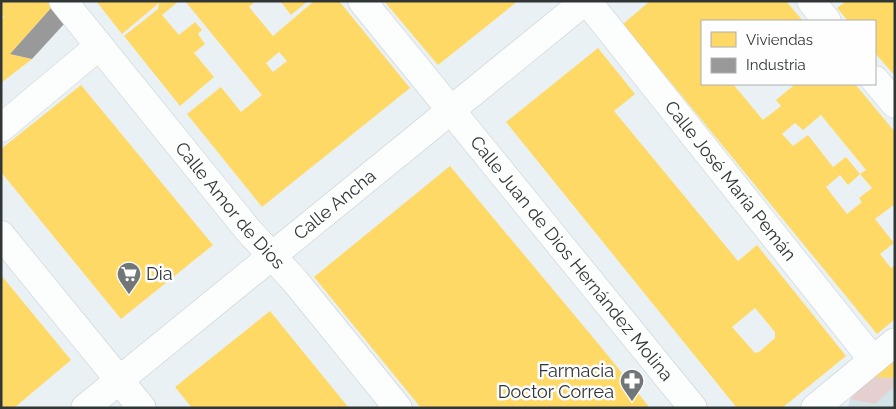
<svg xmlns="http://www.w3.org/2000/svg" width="896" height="409" font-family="Raleway,sans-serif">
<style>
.built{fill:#d4e3e8}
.green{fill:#e5cfcf}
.homes{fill:#ffd966;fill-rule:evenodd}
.industry{fill:#999}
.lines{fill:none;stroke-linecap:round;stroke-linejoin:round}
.street-casing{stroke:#c7cdcf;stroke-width:29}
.secondary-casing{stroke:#c7cdcf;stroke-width:29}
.street{stroke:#fcfdfd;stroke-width:28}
.secondary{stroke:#fcfdfd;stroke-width:28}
.labels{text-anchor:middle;stroke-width:5;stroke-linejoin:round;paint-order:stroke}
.street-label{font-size:18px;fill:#303536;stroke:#fefefe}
.poi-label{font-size:18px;fill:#303536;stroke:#fefefe;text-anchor:start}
</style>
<rect width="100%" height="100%" fill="#eaf1f4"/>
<path class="built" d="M872,377l23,1v30h-47l2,-9z"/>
<path class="green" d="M872,377l23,1v12l-4,-1 -16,15 -25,-5z"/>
<path class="homes" d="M1,1h46l5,6 -42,47 22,5 -31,24v-63l3,-3 -3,-4z
M96,1h83l-17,14 17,20 16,-13 7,8 -4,4 7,10 -11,9 20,24 -34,29 -56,-70 34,-27 1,-6 -37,31z
M185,1h71l-7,6 24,29 41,-35h25l71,87 -148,119 -75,-93 34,-27 20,25 21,-17zM279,52l8,9 -14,11 -7,-9z
M280,1h28l-17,14z
M384,1h134l-80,64z
M650,1h136l17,20h-101v63h31l30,36 18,-14 -5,-6 17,-14 -1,-2h63l40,48v72l-20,15 19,24 -14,11 11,14 4,-3v54l-18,15 -254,-310zM821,115l45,55 -6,4 12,14 -13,10 3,4 -15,12 -21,-27 14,-12 8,10 12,-11 -14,-17 -13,10 -25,-32 -15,11 -11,-12 13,-11 8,7z
M846,1h49v75l-20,-23v-32h-27l-11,-13z
M598,48l37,46 -21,17 124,150 19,-16 89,111 -64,52h-45l-231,-286zM755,308l20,24v6l-16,14 -4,1 -23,-26z
M81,85l132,160 -92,74 -120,-147v-23z
M450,166l151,181 49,61h-229l-107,-131z
M1,275l70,85 -57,48h-13z
M270,311l65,80 14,17h-157l-17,-21z
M895,359v19l-23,-1z"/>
<path class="industry" d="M52,7l13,16 -33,36 -22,-5z"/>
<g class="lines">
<defs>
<g id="street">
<path id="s1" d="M63,1l185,229 47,51 103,127"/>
<path id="s2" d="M362,1l331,407"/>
<path id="s3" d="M587,1l286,359"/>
<path d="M811,1l16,20"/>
<path d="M875,80l20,24"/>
<path d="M1,128l98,-82"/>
<path d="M1,235l141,173"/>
<path d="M815,408l80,-66"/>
</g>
<g id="secondary">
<path id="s4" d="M85,408l500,-407"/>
</g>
</defs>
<use href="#street" class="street-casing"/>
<use href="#secondary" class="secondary-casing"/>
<use href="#street" class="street"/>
<use href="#secondary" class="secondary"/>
</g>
<defs>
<symbol id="supermarket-pin" viewBox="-11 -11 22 30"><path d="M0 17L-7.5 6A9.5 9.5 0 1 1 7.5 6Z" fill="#717778" stroke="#fefefe"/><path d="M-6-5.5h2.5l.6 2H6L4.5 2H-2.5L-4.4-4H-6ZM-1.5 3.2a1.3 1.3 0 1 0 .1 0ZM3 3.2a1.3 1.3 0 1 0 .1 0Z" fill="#fff"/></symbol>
<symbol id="pharmacy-pin" viewBox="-11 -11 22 30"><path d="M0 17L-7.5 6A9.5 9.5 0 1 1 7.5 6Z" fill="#717778" stroke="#fefefe"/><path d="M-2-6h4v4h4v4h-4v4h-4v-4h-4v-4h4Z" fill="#fff"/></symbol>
</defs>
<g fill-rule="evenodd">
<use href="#supermarket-pin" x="115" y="260" width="28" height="38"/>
<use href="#pharmacy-pin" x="618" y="367" width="28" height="38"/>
</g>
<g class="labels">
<g class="street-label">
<text dy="6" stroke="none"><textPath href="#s3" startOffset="230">Calle José María Pemán</textPath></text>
<text dy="6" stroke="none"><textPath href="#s4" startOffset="322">Calle Ancha</textPath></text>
<text dy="6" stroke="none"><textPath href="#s1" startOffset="264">Calle Amor de Dios</textPath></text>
<text dy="6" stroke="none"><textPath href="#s2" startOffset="332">Calle Juan de Dios Hernández Molina</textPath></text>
</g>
<g class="poi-label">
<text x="146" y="280">Dia</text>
<text x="614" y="377" text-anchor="end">Farmacia<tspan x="614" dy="21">Doctor Correa</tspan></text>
</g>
</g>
<rect width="896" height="409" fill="none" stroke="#303536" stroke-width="5"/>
<rect x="701" y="20" width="175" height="65" fill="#fefefe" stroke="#acaeae"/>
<rect x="711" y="32" width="25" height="15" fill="#ffd966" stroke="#acaeae"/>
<text x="746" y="45" font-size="15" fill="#303536">Viviendas</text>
<rect x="711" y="58" width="25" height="15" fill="#999999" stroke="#acaeae"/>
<text x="746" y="70" font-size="15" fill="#303536">Industria</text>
</svg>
